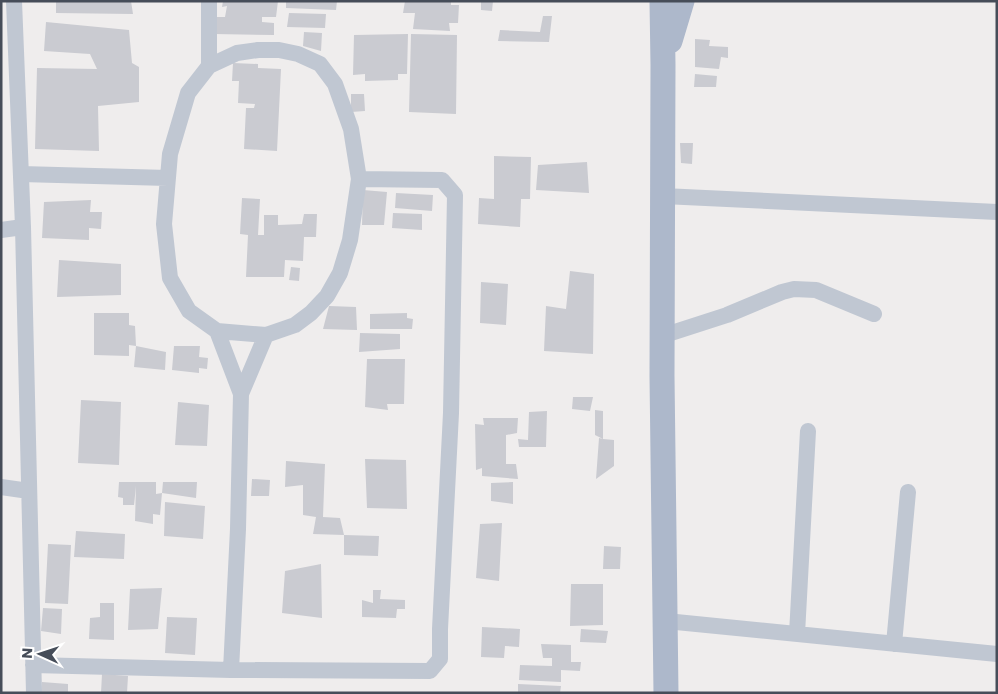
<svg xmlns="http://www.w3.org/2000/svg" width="998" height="694" font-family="Poppins,sans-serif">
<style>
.building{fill:#cacbd1}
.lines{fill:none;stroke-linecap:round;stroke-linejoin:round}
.street{stroke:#c0c7d2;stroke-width:16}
.primary{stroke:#adb8cb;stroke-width:25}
</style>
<rect width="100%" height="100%" fill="#efeded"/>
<path class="building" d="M56,1h75l2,13 -77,-1z
M223,1h55l-2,16h-14v5l12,1v12l-60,-1v-17h11l2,-11 -5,1z
M286,1h51l-1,9 -50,-2z
M405,1h46v4h8l-1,18h-9l1,8 -37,-2 2,-16h-12z
M481,1h12l-1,10 -11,-1z
M289,13l37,1 -1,14 -38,-1z
M543,16h9l-3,26 -51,-1 2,-11 40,2z
M46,22l83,8 3,33 7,4v35l-41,4 1,45 -64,-2 2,-81 60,1 -7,-15 -46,-3z
M304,32l18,1 -1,18 -18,-5z
M408,34l-1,40h-9v6l-33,1v-7l-12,1 1,-40z
M411,34l46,1 -1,79 -47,-2z
M695,39l15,1 -1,6 19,1v11l-7,-1 -2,12 -24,-2z
M233,63l25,1v4l23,1 -4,82 -33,-2 2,-41h8l1,-4 -17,-1 1,-22h-7z
M695,74l22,2 -1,11h-22z
M351,94h13l1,17 -14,1z
M680,143h13l-1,21 -11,-1z
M494,156l37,1 -1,42h-9l-1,28 -42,-3 1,-26 15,1z
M587,162l2,31 -53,-3 2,-25z
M363,190l24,2 -3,33h-22z
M396,193l37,2 -1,16 -37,-3z
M242,198l18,1 -2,36h6v-20h14v10l24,-1 2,-10h13l-1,23h-12l-1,24 -18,-1 -1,17h-38l2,-42 -8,-1z
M91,200l-1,12h12l-1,17 -12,-1v12l-47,-2 2,-36z
M393,213l29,1v16l-30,-2z
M59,260l62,4v31l-64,2z
M291,267l9,1 -1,13 -10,-1z
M570,271l24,3 -1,80 -49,-3 2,-45 20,3z
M481,282l27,2 -2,41 -26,-2z
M329,306l27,1 1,23 -34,-1z
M94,313h35v12l6,1 1,20 -7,-1v11l-35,-1z
M407,313v5l6,1 -1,10h-42v-15z
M360,333l40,1v15l-41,3z
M136,346l30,6 -1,18 -31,-3z
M174,346h26l-1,11 9,1 -1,11 -8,-1v5l-27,-3z
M367,359h38l-1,45h-17l1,6 -23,-3z
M573,397h20l-3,14 -18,-2z
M81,400l40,2 -2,63 -41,-2z
M178,402l31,3 -2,41 -32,-1z
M595,410l8,1v28l11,1v26l-18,13 3,-41 4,1 -8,-4z
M547,411l-1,36h-27l-1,-8 10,1 1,-28z
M483,418h35l-1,15 -11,2v29h10l2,15 -36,-3v-8l-6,2 -1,-46 9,1z
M365,459l41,1 1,49 -40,-1z
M286,461l39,3 -2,53 17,1 4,17 -31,-1 3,-17 -13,-2v-30l-18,2z
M252,479l18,1 -1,16h-18z
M119,482h37v12l6,-1 -2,22 -7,-1v10l-18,-3 1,-35 -2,19h-11v-7l-5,-1z
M163,482h34l-1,16 -34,-5z
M513,482v22l-22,-3v-18z
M165,502l40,4 -2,33 -39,-3z
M502,523l-3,58 -23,-3 4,-54z
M76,531l49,3 -1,25 -50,-2z
M344,535l35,1 -1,20 -34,-1z
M48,544l23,1 -3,59 -23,-1z
M604,546l17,1 -1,22h-17z
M321,564l1,54 -40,-5 3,-42z
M571,584h32v41l-33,1z
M162,588l-4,41 -30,1 2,-41z
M373,590h8l-1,9 25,1v9h-8l-1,9 -34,-1v-17l11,3z
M100,603h14v37l-25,-1 1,-21 10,-1z
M43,608l19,1 -1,25 -20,-3z
M167,617l30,1 -2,37 -30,-2z
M482,627l38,2 -1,18 -14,-1 -1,12 -23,-1z
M581,629l27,2 -2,12 -26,-1z
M541,644l30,1v17h10l-1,9 -19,-1v12l-42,-2 1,-15 32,1v-8h-9z
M102,674l26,2 -1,17h-26z
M42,682l26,2v9h-27z
M518,684l43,2 -1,7h-42z"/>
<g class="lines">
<path class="street" d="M14,1l9,226 11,466
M209,1v65
M21,174l147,4
M663,196l334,16
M1,230l22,-3
M217,331l49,4 29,-10 16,-12 16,-17 13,-23 10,-33 9,-61 -8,-50 -16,-45 -15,-20 -22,-10 -19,-4h-21l-21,3 -28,13 -21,27 -18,61 -6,70 6,54 19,33 28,20 24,63
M662,336l65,-21 55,-23 12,-3 22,1 58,24
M1,487l28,4
M666,621l331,33
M797,634l11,-203
M894,644l14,-152
M33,665l198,5 199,1 10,-12v-30l11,-216 4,-218 -13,-15 -83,-1
M231,670l7,-141 3,-135 25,-59"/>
<path class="primary" d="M662,1l1,64 -1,311 4,317
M670,41l12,-40"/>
</g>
<rect width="998" height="694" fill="none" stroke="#464d59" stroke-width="5"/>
<g transform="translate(40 654) rotate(273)" stroke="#ffffff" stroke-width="4" paint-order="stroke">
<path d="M0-4L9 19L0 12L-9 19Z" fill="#464d59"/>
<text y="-8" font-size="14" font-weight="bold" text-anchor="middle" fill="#464d59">N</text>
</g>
</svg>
